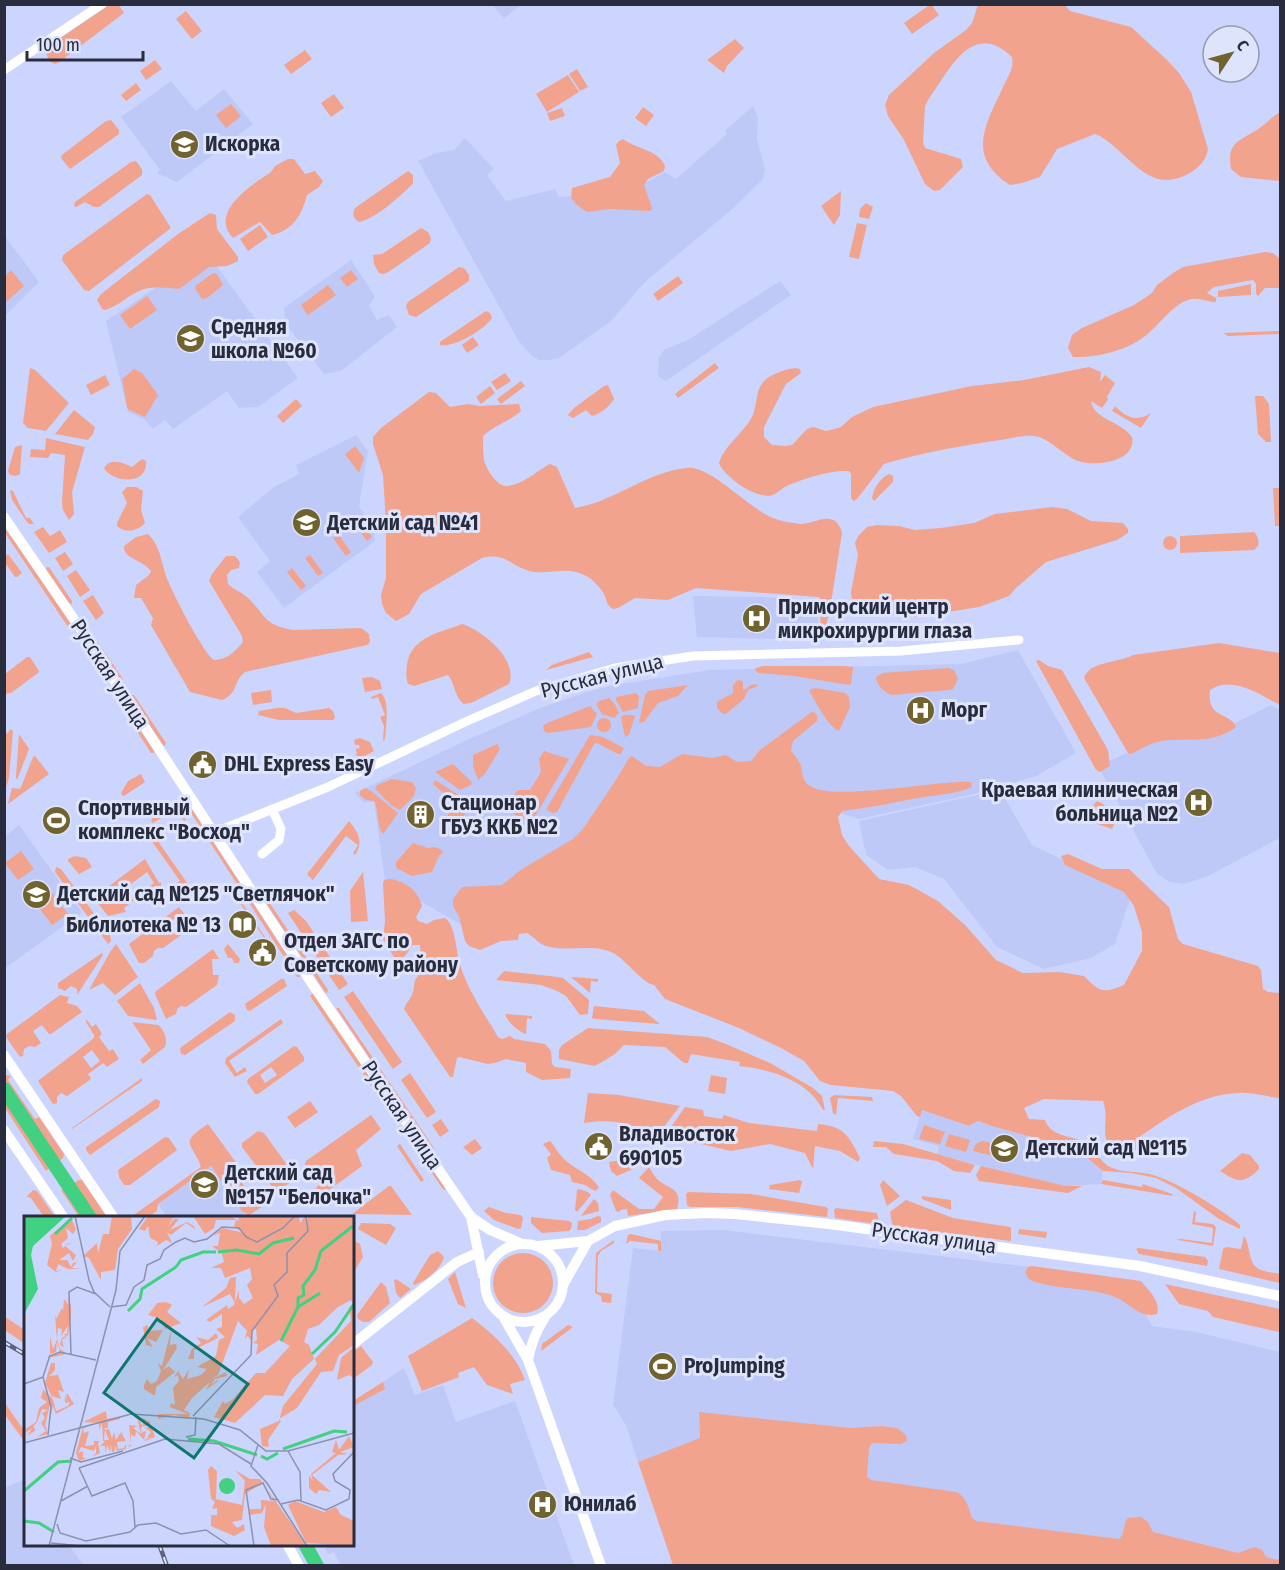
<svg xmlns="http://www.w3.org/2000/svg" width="1285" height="1570" font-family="'Fira Sans Condensed',sans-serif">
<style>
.built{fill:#bec9f7}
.green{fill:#f1a38e;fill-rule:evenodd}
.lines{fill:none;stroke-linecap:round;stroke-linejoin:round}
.river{stroke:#42d082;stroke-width:14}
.tertiary{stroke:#fff;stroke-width:9}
.secondary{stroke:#fff;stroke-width:10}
.primary{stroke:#fff;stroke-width:10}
.rail-casing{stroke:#5e637c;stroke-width:4.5}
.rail{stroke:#dee4fc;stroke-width:2;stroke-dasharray:7;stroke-linecap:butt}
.labels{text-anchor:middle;stroke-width:6;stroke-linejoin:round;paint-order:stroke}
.poi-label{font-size:21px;font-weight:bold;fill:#292c3c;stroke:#dee4fc;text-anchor:start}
.street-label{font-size:21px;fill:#292c3c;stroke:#dee4fc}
.inset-river{fill:none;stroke:#42d082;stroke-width:3}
.inset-road{fill:none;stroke:#8b91b0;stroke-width:1.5}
.view{fill:#0f766e;fill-opacity:0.15;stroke:#0f766e;stroke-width:3}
.inset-edge{fill:none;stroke:#292c3c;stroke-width:3}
</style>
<rect width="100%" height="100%" fill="#ccd5fe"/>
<path class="built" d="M496,5v-1l25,1 -17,13 -10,-11z
M171,81l25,30 28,-22 29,35 -76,58 -20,-9 3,-3 -39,-53z
M753,106l5,13 -1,20 8,31 -2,9 -32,31 -86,72 -34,39 -52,37 -11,2h-9l-7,-4 -14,-16 -100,-179 18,-8 18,-3 11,-12 29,31 -7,6 19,26 49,-12 4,8 68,-4 38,-21 11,7 51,-45 -2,-3 2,-2z
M4,235l35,47 -34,34h-1z
M207,253l91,125 -40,29 -19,1 -12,-17 -54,38 -8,-9 -12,9 -9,-10 -16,-7 -22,-91z
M351,260l24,36 -6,10 8,14 12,-5 8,12 -56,44 -17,3 -39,-51 -1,-15z
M780,281l11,14 -125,86 -8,-5 1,-19 5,-7 24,-10z
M356,435l12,16 -9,55 15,24 1,11 -91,67 -27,-36 13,-11 -32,-44 36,-30 25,-13 -3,-9z
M693,596l70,1 55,4v36l-47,2 -74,-2z
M1018,650l58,103 -40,23 -44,14 -133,29 -92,-28 -286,145 -96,-55 -11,-79h-11l-8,-9 112,-53 73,-32 47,-16 28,-7 94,-15 252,-6z
M1271,705l9,5v128l-74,39 -22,7 -14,-2 -13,-8 -59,-108 48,-22 25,-5 30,1z
M1000,790l32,55 100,48 -17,51 -24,14 -47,11 -47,-22 -53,-68 -29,-12 -27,3 -22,-15 -7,-34z
M19,825l63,88 -77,55v-131z
M922,1110l47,16 9,-5 17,6 82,22 26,22 -2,13 -35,2 -85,-20 -44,-12 2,-8 -26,-7z
M211,1166l36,51h-80l-9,-13z
M723,1230l382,46 29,16 18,34 44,6 84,20v213l-309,-37 -125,-42 -147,-73 1,25 -62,24 -12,-37 -13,-20 20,-157 27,3 1,-20z
M404,1368l11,27 28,-10 13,37 59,-21 59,164h-233l-7,-13 -6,2 -4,-9 28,-1 1,-143z
M25,1479l1,65 42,1 16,20h-79l-1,-77z"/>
<path class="green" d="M931,4l8,11 -27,19 -8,-11z
M109,5h10l5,8 -66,50 -3,1c-7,-2 -9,-9 -9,-16z
M978,5h87l5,6 61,16 36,33 12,13 12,19 17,57c-2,12 -9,19 -20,25 -35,18 -51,-9 -77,-30 -5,-4 -10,-8 -16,-10l-38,15 -17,28 -18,6 -12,2c-46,-30 -23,-63 -5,-102 4,-8 9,-16 7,-26 -40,-39 -63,14 -84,43l-3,6 -2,37 2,5 36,11 2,8 -23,23 -6,1 -9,-7 -21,-44 -16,-24 -3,-11 4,-10 45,-42 32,-23 6,-7z
M186,11l16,20 -10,8 -16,-20z
M735,39l9,9 -17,18 -3,7 -17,-13z
M305,50l7,9 -21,15 -7,-9z
M155,60l7,9 -16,11 -6,-9z
M577,69l11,18 -8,4 -11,-17z
M568,75l11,17 -32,20 -11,-18z
M136,83l5,7 -15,11 -5,-6z
M334,94l10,14 -13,9 -10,-14z
M231,104l10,12 -15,12 -10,-13z
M643,107l11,8 -8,11 -11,-8z
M562,108l3,8 -15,5 -3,-8z
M1280,112v69l-39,-4 -10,-8c-5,-29 11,-28 30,-42 7,-5 12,-11 19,-15z
M111,120l8,10v4l-49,35 -9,-11 1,-3 44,-34z
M623,139c13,10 36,11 42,27l-1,5 -16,8 -4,6 8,23 -2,3 -40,-2 -23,3 -9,-6 -7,-8 1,-10 38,-11 10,-14 -4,-18 3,-4z
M288,159h6l11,15 10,-3 8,10 -4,6 -12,8c-5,19 -13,35 -35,40l-12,-13 -27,16c-25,-26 20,-54 38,-66l4,-6z
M136,161l6,8v6l-43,32h-5l-9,-5 -9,5 -2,-1 1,-4 56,-40z
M408,171l5,4v9c-15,13 -34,33 -54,38l-4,-3 -2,-5 2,-6z
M841,191l-1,24 -6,10 -13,-19z
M147,194l3,1 21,33 -82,63 -5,-1 -22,-30 1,-5z
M866,203l7,4 -4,12 -10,-2 1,-8z
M210,213l6,2 1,14 21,28v4l-11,5 -18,1 -30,22c-11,-1 -23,-3 -35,0 -14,4 -24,17 -39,21l-3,-1 -5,-9 4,-6 77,-60z
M857,223l10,2 -8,34 -10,-2z
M260,225l8,12 -20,14 -8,-12z
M421,228l7,4 3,6 -1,5 -40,28 -6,3 -5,-1 -5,-9 -1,-9 9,-1z
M1265,252l8,1 7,6v29h-15l-7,8 -2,-2v-10l-3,-4 -39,7 -7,6 9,5v4c-9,0 -19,-6 -28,-2 -15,5 -25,20 -36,30 -18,19 -53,28 -79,27l-5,-9 4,-13 10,-7 52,-23 18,-12 5,-8 16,-12 10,-6z
M459,267l5,1 5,7v6l-53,36 -7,-2 -3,-9 2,-4z
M11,270l13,16 -19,17v-27z
M351,270l7,9 -11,8 -7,-9z
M213,273l4,1 6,11 -16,13 -5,1 -6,-9 -1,-4z
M678,276l5,7 -25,18 -5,-7z
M1251,284v11l-33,2v-6z
M328,285l8,10 -28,20 -7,-10z
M147,296l10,14 -27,19 -10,-14z
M486,311l4,2 2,5c-8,12 -38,30 -52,27v-3z
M1280,331v3l-52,2 -5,-3z
M473,337l6,8 -12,8 -5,-8z
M715,363l4,5 -41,30 -3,-4z
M1089,367l12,5 -1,10 5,-7 10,8 -8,14 1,3 -6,8 -11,-7c3,19 30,20 41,36 5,25 -37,30 -54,24 -13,-5 -28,-21 -39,-24 -10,-3 -23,0 -32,2 -41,6 -84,13 -123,25l-27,35 -3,2 -3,-3v-24l-2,-3c-19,-1 -43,7 -60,14 -6,2 -10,7 -16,10 -16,5 -48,-17 -54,-32 5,-16 20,-27 30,-41 13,-18 0,-38 28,-49 8,-3 15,-6 23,-4l1,4 -15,11 -22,43v10l8,8 13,1 7,-1 15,-16 6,-2 13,4 8,-2 7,-2 11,-10 21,-10 99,-21 52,-6z
M30,368l5,2 34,33 -23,28 -18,-3 -5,-5z
M134,369l8,4 16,22 -13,22 -16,-7 -2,-3 -5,-28z
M505,373l6,8 -14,9 -6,-8z
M105,375l5,10 -19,10 -5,-10z
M521,381l4,5 -24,18 -4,-5z
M608,385l6,14c-4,7 -14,15 -22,17l-6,-6 -13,8 -5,-3 6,-7 30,-22z
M490,386l5,7 -14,11 -5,-7z
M429,392l7,1 14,14 18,-3 11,2 40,-2 2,7c-11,10 -26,14 -38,25 0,7 0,17 1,24 2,9 14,28 24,26 15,-2 29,-15 42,-22l7,3 18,41c39,-6 71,-36 112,-40 23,-3 61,40 86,50 7,3 19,5 27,6 15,1 35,-17 42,9l-12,76 -6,25h-4l1,-33 -2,-4 -123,-9 -28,12 -33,-2 -17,10 -5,1c-7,-4 -6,-9 -9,-15 -4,-7 -10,-13 -16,-17 -22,-13 -38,-1 -59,-6 -20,-6 -23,-19 -47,-13l-61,36 -12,20 -13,7 -10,-8 -4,-9 -1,-9 5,-17v-54l-3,-49 -10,-31v-7l8,-9z
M1255,396h8l6,8 2,38h-5l-8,-8z
M296,399l6,7 -19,17 -6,-7z
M1115,406c11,12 22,16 36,7l-10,15 -29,-17z
M74,410l21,17 -2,7 -5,6 -33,-6z
M46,438l39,9 -13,45 2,22 -5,6 -6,-10 -1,-8 3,-47 -14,-2 -3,5 -18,-1 1,-8 14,1z
M22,445l-2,29 -4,2 -6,-1 -2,-4 7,-24z
M355,446l9,12 -5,15 -14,-19z
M142,459l4,2c2,26 -35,21 -42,7 7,-11 19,-5 28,-1z
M889,474l4,2v6l-19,19 -2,-3c2,-10 7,-19 17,-24z
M127,487h9l7,4 -2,19 4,13c-7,8 -20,11 -28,3v-3l10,-20 -5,-11z
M1273,488h7v38h-5z
M10,490l3,1 13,27h4l4,6h-5l-2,-2 -15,-22z
M1052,507l15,2 24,12 32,2 5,6v4l-11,7 -71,22 -30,26 -7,8 -30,11 -62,10h-17l-39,-7 -9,-9 -1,-9 7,-37 -3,-12 3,-7 9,-9 10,-2 22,1 16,4 26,-2 33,-5 21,-9z
M359,519l13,18 -5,4 -13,-18z
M4,526l68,99 -1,3 -3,-1 -63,-94z
M43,527l7,9 10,-6 7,12 -18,11 -15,-21z
M1254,532c4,4 5,8 4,14l-4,4 -74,3v-17z
M148,534c12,11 13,27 18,42 6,16 36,75 48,84 12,0 22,-9 29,-18l-1,-6 -33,-55 3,-7 14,-18h9l5,6 -1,6 -8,2 -4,5 1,9c6,6 14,8 20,14 19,18 14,26 45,32l68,-2 8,6 1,8 -3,3 -122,27c-12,9 -6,21 -23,28l-32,-8 -39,-67 2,-7 -12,-20h-7l2,-13 13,-10 2,-4c-9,-12 -28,-12 -27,-25l12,-9z
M338,534l13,18 -5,4 -13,-18z
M1163 543a7 7 0 1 1 14 0a7 7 0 1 1-14 0Z
M65,552l8,12 -10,7 -8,-13z
M8,554l14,19 -5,4h-2l-10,-14v-6z
M310,555l13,18 -5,3 -13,-18z
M47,567h2l23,34v3l-3,-1 -23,-34z
M292,568l14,18 -5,4 -14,-18z
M76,570l14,20 -10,7 -13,-21z
M93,595l11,18 -8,7 -13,-19z
M462,624c20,6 57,36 47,60l-38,19 -7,1c-10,-7 -9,-21 -16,-29l-34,11 -6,-2c-2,-6 -2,-12 -1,-19 4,-28 32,-32 55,-41z
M95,638l28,41v2h-3l-27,-41z
M1219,643l61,10v52c-20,-10 -48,-30 -70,-15 -2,26 9,20 24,33l2,4 -4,3c-27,15 -41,7 -70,11 -10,1 -21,8 -31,13l-3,-1 -44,-75c5,-17 35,-15 49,-23z
M589,652l4,5 -47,13 6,-5z
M27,657h3l9,14 -1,2 -27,20 -6,1v-20z
M1039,660l9,6 14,4 46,80 2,16 -10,6 -4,-2 -60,-109z
M763,666h81l9,1 -2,17 -2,1 -55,-9 -36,-3 -3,-3 1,-2z
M948,668l6,2 4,9 -5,10 -4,1 -57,5c-8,-3 -15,-9 -16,-18l7,-4z
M372,677l8,4 2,8 -17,3 -3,-14z
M738,680l5,1v10l8,-6 5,-1 2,2 -10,4 -4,9 -17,14 -4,1 -6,-6v-6l16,-9v-8z
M688,685l-10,11 -20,7 -14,19 -5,1 6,-28 3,-4z
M816,688l29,5 4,4 1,10 -11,24c-11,-4 -23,-29 -30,-40l2,-2z
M271,690l1,12 -19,3 -2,-12z
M381,693c9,8 5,33 4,46l-2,2 1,-15 -4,-9 5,-2 -7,-18 -6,2 -1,-2z
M636,693l3,3 -1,12 -15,4 -7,-12v-3z
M132,695h2l32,48 -1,3 -2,-1 -32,-48z
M609,698l6,6 4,9 -5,5 -12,-4 -6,-10 3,-3z
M122,702l32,49v2h-3l-31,-48z
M590,706l7,8 -6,13 -43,6 -4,-2 -1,-5 2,-2z
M277,708h8l11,5 33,-5 4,3 2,7 -2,2h-54l-21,-5 1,-4z
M813,711l4,4v6l-24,20 -2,10c3,3 6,7 8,11 6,10 0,16 11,24 23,16 129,-6 161,-4l1,5c-19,8 -40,8 -60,12 -23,5 -46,9 -70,12l-4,6 4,18 7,11 30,33 30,6 29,16 27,24 31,35 27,13 36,-1 25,4c16,16 18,18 40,9l18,-34v-19l-8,-26 -10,-14 -59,-27 -4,-9 7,-2 34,15h27l40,38 9,32 5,5 75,22 3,4 2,19 5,3 12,1v105c-13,-1 -28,-6 -41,-5 -40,1 -72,25 -104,47l5,12c-53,-4 -27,-22 -37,-51l-59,-2 -20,9 5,11 16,1c6,18 28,15 41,23 10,7 14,20 26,25 13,5 28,3 41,7 22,6 70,35 87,50v4l-21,-10 -43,-31 -20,-10 -25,-5 -28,-2 -26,-22 -82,-22 -17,-6 -9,5 -47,-16 -2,7 -3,-1 -16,-20 -8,-5 -62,-6 -11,-4 -16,-20 -23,-13 -42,-20 -74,-29 -11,-14c-10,-1 -28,-24 -39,-31 -21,-12 -47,-1 -69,-8 -7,-2 -12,-9 -19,-13l-8,1 -1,6 -17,1 -21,9 -11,-4 -4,-5 -6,-25 -6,-10v-7l9,-12 40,-2 20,-16 51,-30 10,-10 33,-49 13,-22 3,-2 14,10 14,1 22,-13 30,4 14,-3 11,7 14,-1 9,-11z
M623,715h10l2,1 -6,19 -4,2 -4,-19z
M597 725a7 7 0 1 1 14 0a7 7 0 1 1-14 0Z
M11,729l2,2 -4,47 -4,12v-55z
M19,734l10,15 -12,31 -1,-3z
M590,735l13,2 21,11 -3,6h-3l-21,-11 -3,1 -37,68 -4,1 -6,-3v-2z
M360,738l10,4 4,9 -17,9 -1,-11 4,-1 -1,-3h-4l-1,-5z
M497,744l3,5 -16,26 -6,5 -5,-14v-11z
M544,751l25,8 -35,59 -6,4 -18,-10 -2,-4 8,-16 3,-2h11l11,-18 -2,-13z
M35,756l14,18 -41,30 4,-16 8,1 1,-2 12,-30z
M453,764l19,18 -1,3 -11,5 -25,-18z
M141,774l4,8 -21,14 -2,-1 -1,-2 7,-12z
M392,779l20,3 4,6 -2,8 -14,14 -9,-5 -16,-16 2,-4z
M435,780l27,17 -1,6 4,10 -2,7 -5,6 -12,-6 6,-17 -6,-8 -13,-11z
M365,788l6,3 27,22 -15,21 -3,-4 -5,-29 -9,-1 -6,-5v-4z
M184,797l116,178v2h-3l-115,-178z
M1097,801c9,2 15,13 18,21l-3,7 -20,-7 -1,-14z
M171,802l4,1 11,17 -2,1 -5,-8 -6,-2 -20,12 -2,-1 2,-6z
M349,821c9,11 15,21 6,34l-2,-2 5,-8 -12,-9 -33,44 -6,-6z
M148,827l49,70 -6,4h-2l-12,-18 3,-2 -34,-48z
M413,843l15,5 7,-1 7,3 1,2 -4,4 -7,16 -20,4 -16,-8v-6z
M21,851l13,18 -16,11 -13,-17z
M75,856l11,2 6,9 -13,7 -11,-13v-2z
M145,859l14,24 2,-1v4l-22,16 -3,-3 -12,9 2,4 -18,4 -11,-14 -1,-6zM147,872l7,11 -20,14 -7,-10z
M56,867l5,2 49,66 1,6 -3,3 -53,-72z
M363,872l5,49 -17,1 -1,-31z
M391,879c15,3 27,11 31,27l-6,11 2,4 9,3 7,-4 11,-2c10,6 11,31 14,43 7,27 25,52 39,76l4,2 8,-3 4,3 31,5 6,7 1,13 3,3 16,2 -1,9 -28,2 -16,-8v-9l-20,-4 -11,4 -7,1 -29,-7 -2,1 -4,19h-3l-46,-68c2,-6 6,-9 8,-14 5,-13 -2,-11 10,-24l-2,-26h-8c-4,7 -7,15 -17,14l-12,-20 2,-18 -2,-38 1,-3z
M259,887l69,103 -1,3 -2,-1 -67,-101z
M49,889l19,25 -16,11 -18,-24z
M236,894l41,61v1l-42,-60z
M179,907l13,16 -1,5 -28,20h-5l-4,3 -1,5 -9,7h-5l-10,-19zM177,917l7,10 -9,7 -7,-10z
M294,910l12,11 42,63 -9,6 -51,-77z
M209,916l11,13 -5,5h-2l-9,-12z
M116,944l22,33 -23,18 -12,-12 -14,7 21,-38z
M228,944l12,15 -1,4h-5l-2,-5h-4l-4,-9z
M213,949l6,10h-7l1,16h6l-2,10 -31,22 -5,-1 -4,3 -1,5 -10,5 -11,-25 1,-3z
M102,953l1,2 -26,40v-6l-6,-3 -6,5 -7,-3v-5z
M504,971l54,6 5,1 26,22 -1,14 -8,1 -14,-19 -11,-6 -14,-5 -45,-5z
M571,977l27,2v3l-7,-1 -1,12z
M281,979h3l3,7 -37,25 -3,-1 -2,-6z
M140,983l14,25 3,12 -29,-4 -11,-15z
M353,991l49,71 -9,7 -49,-72z
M313,993l82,121v3l-3,-1 -82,-120z
M60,995l9,2 -2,6 10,3 5,6 -31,22h-2l-7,-9 -9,6 8,12 -6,4 -6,-1 -5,3 -1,7 -3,1 -14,-20 1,-3z
M594,1006l50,5 16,13 -65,-5 -3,-1z
M336,1008h3l95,140v2h-3z
M230,1012l5,3v6l-50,34 -4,-1 -1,-6z
M505,1014l27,2v3l-5,-1 -1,16c-8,-3 -18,-11 -21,-20z
M86,1019l6,8 4,-3 6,10 -3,3 10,14 4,-2 6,10 -12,8 -4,-4 -15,11 3,5 -24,17 -6,-3 -4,4v6l-4,1 -15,-23 56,-43v-3l-8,-13zM92,1050l8,11 -9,7 -8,-11z
M281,1019l2,4 -54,38 8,12 8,-6 2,4 -12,6 -10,-14 1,-5z
M132,1022l26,3c6,4 10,15 7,22l-22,17 -3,-4 11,-10z
M588,1028l119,9 19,7 44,19 43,25 9,8 3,14h-2c-15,-30 -53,-41 -84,-44l1,-4 -49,-8 -3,9h-4l-19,-16 -41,-2 -9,9 -20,12 -36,-7v-9l3,-5z
M294,1046l3,1 7,10v4l-46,33h-3l-8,-12 1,-3zM271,1067l6,8 -12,8 -5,-8z
M410,1073l26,39 -9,6 -26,-38z
M5,1075l6,1 -3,4 27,39 4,-2 25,37 -1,4 -17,13 -41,-63z
M711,1075l16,3 -2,16 -17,-3z
M142,1078v3l-70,48v-1z
M588,1093l31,2 61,11 -24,31 -4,2c-21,-18 -41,-20 -68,-16z
M834,1095l38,2 1,4 -35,-3 -2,17 -3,-2 -3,-15z
M156,1099l4,2 -1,6 -66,46 -3,2 -4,-5v-3z
M310,1101l8,11 -23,16 -8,-11z
M685,1107l18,3 1,6 18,3 2,-4 25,8 68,8 1,-7c26,2 31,12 42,34l-2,4 -18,-11 -25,-5 -2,23 -8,-16 -35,-9 -39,7 -34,-8 -29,-1 -2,-8z
M371,1115l10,14 -25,21 6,16 -41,30 -3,-1 -3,-5 4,-6 -14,-20 1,-3z
M441,1119l8,12 -9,6 -8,-12z
M208,1124l35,48 -5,5 16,23 6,-4 5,9 -16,10 -7,-4 -31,-45 -53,38 -1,7 -9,6h-17l70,-50c-8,-24 -24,-23 7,-43z
M924,1125l21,7 -5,12 -21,-5z
M403,1128l43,61 -1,1 -2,-1 -41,-59z
M258,1131l6,2 31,43 -1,4 -18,12 -34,-45v-4z
M949,1134l21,6 -4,12 -21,-6z
M165,1137l4,1 8,12 -47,35h-6l-5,-8 -1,-7z
M475,1139l7,9 -10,7 -9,-8z
M550,1141c5,5 7,11 12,16 11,12 30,17 37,31l-4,3 -10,-6 -13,-3 -2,-7 -19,-5 -4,-12 4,-4 -8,-10z
M874,1141l29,3 72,21 -5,8 -16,-2 -17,-10 -43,-7 -8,-7h-13z
M982,1141l28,6 -3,12 -34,-8 2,-6z
M400,1144l24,36 -3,2 -24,-36z
M1242,1153l8,2 9,11v3c-16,15 -20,14 -39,2z
M642,1157l-9,12 -16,7 -6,-5 -2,-9z
M981,1166l85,20h16l-14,7 -89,-12 -3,-6z
M649,1167c3,4 5,9 8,12 12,11 26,8 20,30l-49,7 -1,-7 -7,1v2l-4,-1 -6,-16 3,-5 26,19h15l9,-12 -24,-19z
M79,1180h3l25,37h-28l-18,-27z
M800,1180l2,2 -3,11 -30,-4 1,-4z
M883,1180l17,16 -13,10 -7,-21z
M1103,1180l39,7 1,-3 29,10 1,2 -72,-12z
M389,1186h2l21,29 -60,-1z
M579,1189l9,3 3,3 -14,17 -2,-2 2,-20z
M33,1190l4,1 18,26h-11l-13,-19 -4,-1 1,-2z
M688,1192l63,2 75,13 2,2 -1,8 -90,-10h-47l-3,-2 -1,-11z
M922,1196l29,4v10l-29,-11z
M594,1199l4,4 1,8 -18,5z
M906,1200l47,18 57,9 1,1v13l-115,-14 -4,-3 -2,-12z
M489,1207l17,6 15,2 2,3 -2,10 -3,1 -24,-9 -10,-9z
M836,1208l41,5 2,9 -3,2 -41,-6 -1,-8z
M1194,1211l2,1 -1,10 18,2 3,3 -3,19 -35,-6 -1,-1h4l31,4 1,-15 -21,-4z
M598,1216l3,1v5l-16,8h-8l1,-9 13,-2z
M531,1217l38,4 3,2 -1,6 -2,2 -27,2 -11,-10z
M361,1223l29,1 6,4 -10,17 -28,-16z
M1019,1229l28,3 -1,6 -28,-4z
M631,1234l30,7v10h-3v-7l-28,-3 -4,3 2,-9z
M1244,1236c7,9 3,29 17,34 5,2 13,3 19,4v9l-61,-14 4,-20 3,-2 15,2z
M353,1240l7,4 3,13 -10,16z
M614,1240v3l-13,8 -3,5 -1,36 15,2 -1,9 -9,-1 -1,-6 -6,-3 1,-40z
M1139,1248l66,9 3,4 -1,5 -68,-12 -3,-5z
M438,1251l6,6c-3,12 -19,25 -30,28l-1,-2 17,-28z
M493 1283a30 30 0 1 1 60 0a30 30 0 1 1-60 0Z
M1032,1266l109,15c8,10 20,20 16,33 -17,5 -27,-11 -42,-17 -26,-10 -56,-7 -83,-16l-4,-3 -3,-5 3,-6z
M455,1272l11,36 -8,-4 -10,-25z
M396,1279l15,10 -11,9 -4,-5 -2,-13z
M381,1282l5,5 4,16 -21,19h-6l-5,-3 -1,-4z
M1165,1284l115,25v21l-1,2 -66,-15 -5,-6 -29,-7z
M5,1317l20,13v14l-20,-14z
M472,1318c21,16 44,36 53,62l-15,4 3,10 -26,-9 -13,-18 -16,6 1,4 -37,14 -14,-35z
M568,1325l5,2 -32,24 1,-7z
M361,1346l12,16 -1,3 -19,14v-27z
M383,1382l2,7 -32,17v-5z
M5,1403l20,29v10l-20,-27z
M699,1412l151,16 31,-2 16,2 9,7 1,6 -7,3 -28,-1 -3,5 -2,29 4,3 85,12c11,5 12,15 16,26l4,3 143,18c7,-6 3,-15 9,-21l13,-1 7,5 5,10 85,21 17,-6 7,3 4,7 11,3 3,-2v7h-607l-35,-103 62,-24z"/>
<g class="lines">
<path class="river" d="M4,1089l86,129
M305,1544l12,22"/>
<path class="tertiary" d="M4,70l98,-66
M213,833l115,-46 137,-65 71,-31 79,-23 78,-12 208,-5 118,-11
M262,854l17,-14 2,-11 -9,-20"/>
<path class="secondary" d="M4,1055l110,163
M4,1130l60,88
M538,1246l50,-5 27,-15 50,-11 42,-2 28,1 94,10 311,42 140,30
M563,1285l25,-44
M352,1345l105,-83 22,-10
M287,1544l12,22"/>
<path class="primary" d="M4,517l80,117 227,348 160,235 19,13 30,13
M471,1217l12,58
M485 1283a39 39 0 1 1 78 0a39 39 0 1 1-78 0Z
M504,1318l24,42 73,206
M528,1360c3,-17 8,-29 17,-43"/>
<defs>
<path id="rail" d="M4,1342l22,13
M159,1544l8,22"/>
</defs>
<use href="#rail" class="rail-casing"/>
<use href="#rail" class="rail"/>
</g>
<defs>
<symbol id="school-disc" viewBox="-11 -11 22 22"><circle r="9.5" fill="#716330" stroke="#dee4fc"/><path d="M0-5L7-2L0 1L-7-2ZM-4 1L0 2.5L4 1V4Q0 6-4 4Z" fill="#fff"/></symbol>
<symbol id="hospital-disc" viewBox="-11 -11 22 22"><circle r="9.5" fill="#716330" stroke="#dee4fc"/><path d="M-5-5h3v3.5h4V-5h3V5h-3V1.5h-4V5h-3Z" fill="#fff"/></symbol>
<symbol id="civic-disc" viewBox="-11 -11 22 22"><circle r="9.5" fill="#716330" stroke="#dee4fc"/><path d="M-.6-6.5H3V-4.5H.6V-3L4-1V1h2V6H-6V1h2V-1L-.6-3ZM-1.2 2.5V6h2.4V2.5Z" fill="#fff"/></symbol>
<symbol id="building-disc" viewBox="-11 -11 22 22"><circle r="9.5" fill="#716330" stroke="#dee4fc"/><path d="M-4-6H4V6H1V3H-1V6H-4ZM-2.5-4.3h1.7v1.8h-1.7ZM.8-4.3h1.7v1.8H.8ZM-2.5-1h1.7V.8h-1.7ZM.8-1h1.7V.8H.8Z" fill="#fff"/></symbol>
<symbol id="stadium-disc" viewBox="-11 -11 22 22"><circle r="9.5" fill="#716330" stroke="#dee4fc"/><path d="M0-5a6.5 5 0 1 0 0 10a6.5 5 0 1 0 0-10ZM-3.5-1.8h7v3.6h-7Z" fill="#fff"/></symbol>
<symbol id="library-disc" viewBox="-11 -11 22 22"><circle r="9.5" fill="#716330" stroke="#dee4fc"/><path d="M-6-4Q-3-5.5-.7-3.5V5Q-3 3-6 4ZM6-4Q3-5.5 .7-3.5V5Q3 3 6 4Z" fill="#fff"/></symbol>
</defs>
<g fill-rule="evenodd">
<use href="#school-disc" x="168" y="128" width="33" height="33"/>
<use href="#school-disc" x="174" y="322" width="33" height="33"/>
<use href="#school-disc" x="290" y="506" width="33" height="33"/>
<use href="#hospital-disc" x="740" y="602" width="33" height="33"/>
<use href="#hospital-disc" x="904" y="694" width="33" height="33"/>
<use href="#civic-disc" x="186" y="748" width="33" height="33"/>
<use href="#hospital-disc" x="1182" y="786" width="33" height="33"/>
<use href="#building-disc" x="404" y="798" width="33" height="33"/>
<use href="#stadium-disc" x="40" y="804" width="33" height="33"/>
<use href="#school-disc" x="20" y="878" width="33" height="33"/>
<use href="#library-disc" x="226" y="908" width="33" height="33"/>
<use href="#civic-disc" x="246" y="936" width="33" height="33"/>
<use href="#civic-disc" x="582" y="1130" width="33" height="33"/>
<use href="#school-disc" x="988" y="1132" width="33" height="33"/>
<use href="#school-disc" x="188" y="1168" width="33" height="33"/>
<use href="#stadium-disc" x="646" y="1350" width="33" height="33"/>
<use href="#hospital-disc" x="526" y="1488" width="33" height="33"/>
</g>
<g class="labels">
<g class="poi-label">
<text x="205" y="151">Искорка</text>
<text x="211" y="334">Средняя<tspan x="211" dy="24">школа №60</tspan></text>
<text x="327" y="530">Детский сад №41</text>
<text x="778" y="614">Приморский центр<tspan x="778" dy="24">микрохирургии глаза</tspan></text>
<text x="941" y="717">Морг</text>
<text x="224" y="771">DHL Express Easy</text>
<text x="1178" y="797" text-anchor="end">Краевая клиническая<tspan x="1178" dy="24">больница №2</tspan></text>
<text x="441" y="810">Стационар<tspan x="441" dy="24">ГБУЗ ККБ №2</tspan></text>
<text x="78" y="815">Спортивный<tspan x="78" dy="24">комплекс "Восход"</tspan></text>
<text x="57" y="901">Детский сад №125 "Светлячок"</text>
<text x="221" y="932" text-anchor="end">Библиотека № 13</text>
<text x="284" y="948">Отдел ЗАГС по<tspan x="284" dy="24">Советскому району</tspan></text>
<text x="619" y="1141">Владивосток<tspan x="619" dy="24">690105</tspan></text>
<text x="1026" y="1155">Детский сад №115</text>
<text x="225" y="1180">Детский сад<tspan x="225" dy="24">№157 "Белочка"</tspan></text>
<text x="684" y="1373">ProJumping</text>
<text x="564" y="1511">Юнилаб</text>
</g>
<g class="street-label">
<text transform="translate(110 674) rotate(57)" y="7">Русская улица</text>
<text transform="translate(602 676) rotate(-14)" y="7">Русская улица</text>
<text transform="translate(402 1115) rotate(56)" y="7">Русская улица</text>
<text transform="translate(934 1238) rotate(8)" y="7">Русская улица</text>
</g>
</g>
<g transform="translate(24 1216)">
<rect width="330" height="330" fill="#ccd5fe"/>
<path d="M88,0h19l1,13 -14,20 -3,21 -14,2v8l-12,-22 -6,-2 14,-13 1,10 5,-19h6zM124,0h44l-19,2 -6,10 7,-9h5l-9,11 17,-8 7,4 1,3 -9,-6 -15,12 -4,-3 5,11 -6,-3 -9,6 1,-4 -8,-4 -2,-12 -3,5 -6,-2zM169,0h37l9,5 -1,-5h61l1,7 5,-7 2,6 1,-6h46v129l-15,10 -6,16 -12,1 -24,36 -18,11 2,2 -13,19 1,7 -7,-1 -2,-17 19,-8 4,-15 34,-42 -2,-5 36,-38 -2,-14 4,-3 -2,-4 -13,7 -19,18 -11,4 -4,13 5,3 5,14 -22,20 -9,17 -18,-1 -30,28 -21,-6 9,-16 2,3 7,-4 24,-27h9l25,-27 -11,-6 -23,15 2,-11 -5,-1 4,-3 -1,-11h-3l-2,12 -3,-5 -3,2 2,-7 -9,-10 -20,54 -8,5 16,-8 1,4 -12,3 -4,6 6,-5 1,1 -12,9 4,-8 -18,16 -8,12 6,3 -1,5 -15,-3 -16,4v-5h30l-18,-7 1,-4 4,2 -2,-17 6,-7 -1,-6 -4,2 4,-6 5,8 6,-10 -2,10 14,-4 6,-6 -10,-2 19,-11 3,-16 6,-3 -9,-8 6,-2v-13l-12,8 -4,-2 21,-15 1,4 6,-4 5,-15v8l5,6 9,-6 -6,-13 5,-6 -2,-11 -25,10 -4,-10h-10l13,-6 -2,-8 -10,-8h6l2,-13 -7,2 10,-7 21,5 -10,-6 2,-7h-20l-2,8 -9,6zM47,2l5,11 -3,5 -7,-6 2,10 -7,6 2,4 4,-4 6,-2 -8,4 11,9 -3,6 -4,-8 -10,7h8l4,7 2,-4 4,-1 -5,6 9,1h-13l-10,-5 -2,7 7,-1 -7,2 -9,-7 5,-21 -2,-8zM212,61l-1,26 -5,-9 -28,13 24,-19 4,-10zM44,81l3,9v11l-3,18 -3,3 -3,2 2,8 -4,-4 2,-6 4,-2 -2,-2h3l1,-8 -7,10 1,-7 -4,-1 -1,10 3,11 7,5 -19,4 12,-6 -3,-11 -1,11 -6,2v-18l3,13 4,-9 -2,-25 1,4 6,-11 1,3 1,-12 5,6zM142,86l6,3 -5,7 14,11 -16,6 -4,-10 -13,-4 9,-12zM124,109v6l15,-1 -7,12 -9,-4 6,9 -7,-2 -3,-18zM147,114l-1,15 6,-1 1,4 -14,22 6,-4 6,6 -19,15 -1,9 -11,-7v-4l3,-6 4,5 6,-3 4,-10 -3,-8 4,3zM192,117l2,5 -24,12v9h-6l4,-10 9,-6 -5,-6 12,3zM330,131v31l-5,-3 -12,5 4,-22zM27,147h4v7l-6,6 9,-1 6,17 -6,-2 3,9 -9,-3 4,15 12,-5 2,-4 -5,1v-10l1,7 1,-7 7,11 -18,10 -3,-8 -5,21 4,-20 -2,-3 -5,22 1,1 1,4 -1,1h1l1,2 -11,3 9,-6 -5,-8 4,-5 -3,-5 6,-3 -6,-1 -5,13 -4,5 3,3 -9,6 5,-7 -8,4v-3l12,-8 3,-14 8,-6 -6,-4 2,-8 3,4 -4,-6 11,11 -8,-16zM82,195l1,8 10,-2h3v2l-12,3v6h-5l2,1 -1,11h5l-4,-10 4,-1 3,10 2,-7 2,8 5,-8 5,9 -9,1 1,7 6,-1 2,-4v5l-9,2 -2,-6v4l-1,3h-2l-1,-7 -1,7 -3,-7 -1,8 -1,-7h-5l5,-5h-5l-2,2 2,10 -8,4 4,-4v-7l-2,5 -13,-4 -3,6 5,-2v7h4l-8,3 -3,-8 7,-26 6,-1 -6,3 1,4 5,-2 -4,15 9,-1v-4h9l-1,-18 -3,7v-7l-16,-1zM113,202l6,8v-8l7,4v4h-7l-2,2 1,6 1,-2 3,-1 -2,9 9,-3 -6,1 4,-6 -7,-5 8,1 3,9 -10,4 -9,-10 -1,6 -4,-3v12l-4,1 4,-3 -2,-19 9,1 -5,2 8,6zM325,220l5,11 -14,5 8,2 -10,1 -26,20 19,17 -12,-2 -3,4 -7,-6v-13l4,6 -2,-7 25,-21 -4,-1 4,-12 3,10zM187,250l6,5 -1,28 26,6 3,-24 -10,-11 15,9h10l47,67h-36l-7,-19 2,-23 -4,9 -12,2v-6h11v-9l13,1 -11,-18 -18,11 -3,26 -10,2 5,6 7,-4 1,6 -11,6 -23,-10v-11h6v-7l-5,1 3,-7 -4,-3 -3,-29zM271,285l29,11 12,-5 5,8 13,6v25l-48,-3 -18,-38z" fill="#f1a38e"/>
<path d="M0,0h42l-33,30 -2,9 7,34 -13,23zM195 270a8 8 0 1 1 16 0a8 8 0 1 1-16 0Z" fill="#42d082"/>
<path class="inset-river" d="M31,18l17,-16M194,36l19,-2 22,4 14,-11 21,-5M152,51l5,-7 22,-8h13M274,91v-9l6,-3 -1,-9 12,-16 6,-19 32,-25M104,95l12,-12 2,-10 34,-22M257,125l17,-34 22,-14M288,138l23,-22 19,-28M164,223l26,2 43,14M259,233l51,-18 13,1M237,240l6,3 11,-6M0,275l34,-29 14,-1M0,305l15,2 15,9"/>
<path class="inset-road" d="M51,0l14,64 5,12 16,15M87,91l15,-2 8,-18 10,-7 3,-15 13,-6 4,-9 12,-8 9,-4 9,4 13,-3 15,-12 17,1 7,9 11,5 26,-14 12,-12M47,138l-2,-62 8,-5 19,7M227,139l1,-24 26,-35 -4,-11 13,-13v-19l21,-22 -2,-15M26,140l10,-4 36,8M0,168l19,-7M169,200l58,-61M24,219l3,-28 -8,-30 7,-22M162,221l9,-2 1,-18M0,227l107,-29 73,5 36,11 26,21h22l66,-18M234,229l-7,21 16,17 40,63M264,235l12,21 1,29M46,242l11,4 42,-11M55,252l86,-29 54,5 32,20M55,252l13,28 33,-13 8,18 2,26M37,285l27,-15M257,288l17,-4 28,10 23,-11 1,-9 -15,-9 -2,-7 21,-22M33,308l3,9 26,8 44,-9 8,-7 18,-2 25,11 25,-4 24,16M27,327l30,3M25,330l67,-256 4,-39 25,-35M230,330l-8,-56 17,-7 8,16 8,1"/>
<path class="view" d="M133,103l91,65 -54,74 -90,-65z"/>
<rect width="330" height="330" class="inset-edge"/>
</g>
<rect width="1285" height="1570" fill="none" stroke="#292c3c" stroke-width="12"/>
<g transform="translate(1231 54) rotate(54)"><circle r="28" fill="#dee4fc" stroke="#969aaf" stroke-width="1.5"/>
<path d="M0-4.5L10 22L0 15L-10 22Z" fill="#716330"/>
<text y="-9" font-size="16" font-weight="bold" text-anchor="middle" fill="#292c3c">С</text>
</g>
<path d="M27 51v9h116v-9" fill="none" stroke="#292c3c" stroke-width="3"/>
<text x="36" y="51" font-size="18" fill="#292c3c" stroke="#dee4fc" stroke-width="4.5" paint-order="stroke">100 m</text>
</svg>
